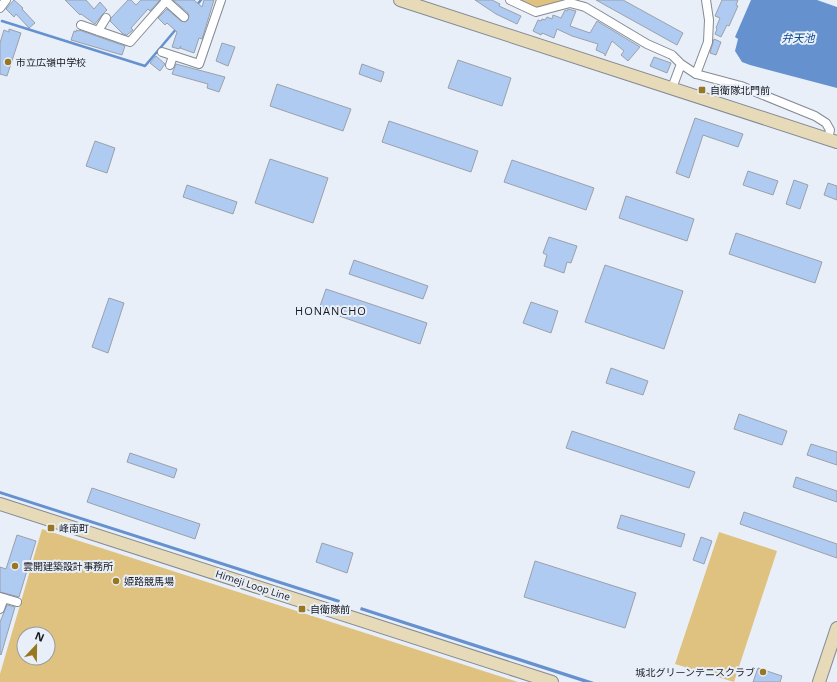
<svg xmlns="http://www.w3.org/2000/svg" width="837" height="682" font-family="'Open Sans','Noto Sans JP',sans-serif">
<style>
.green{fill:#dfc280;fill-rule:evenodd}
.water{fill:#6591cf}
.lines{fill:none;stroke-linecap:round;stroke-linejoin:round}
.stream{stroke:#6591cf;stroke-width:2.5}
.building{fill:#afcbf2;stroke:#9aa1aa}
.street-casing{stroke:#848a93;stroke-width:10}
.secondary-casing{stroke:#848a93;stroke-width:14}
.street{stroke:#fff;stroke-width:8}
.secondary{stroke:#e6dab9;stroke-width:12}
.poi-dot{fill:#997720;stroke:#e8eff9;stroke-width:1.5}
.labels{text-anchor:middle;stroke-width:4;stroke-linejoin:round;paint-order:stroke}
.poi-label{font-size:10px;fill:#181a1e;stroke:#e8eff9;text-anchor:start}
.street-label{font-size:10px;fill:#181a1e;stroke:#e8eff9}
.water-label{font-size:11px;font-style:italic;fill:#0c4892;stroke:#e8eff9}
.neighbourhood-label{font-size:11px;letter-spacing:1px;fill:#181a1e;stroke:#e8eff9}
</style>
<rect width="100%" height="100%" fill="#e8eff9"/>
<path class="green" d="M516,0h48v2l-31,7z
M42,529l476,153h-518v-8zM24,634h24v24h-24z
M719,532l58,19 -43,131 -59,-18z"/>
<path class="water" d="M751,0h66l20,7v81l-87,-23 -8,-3 -7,-11 3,-12 -3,-2z
M0,491l340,109 -1,3 -339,-109z
M361,607l233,75h-11l-223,-72z"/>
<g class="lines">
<path class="stream" d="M196,6l5,-6
M2,21l143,45 32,-38"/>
</g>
<path class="building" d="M14,0l9,8 -1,1 13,14 -6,5 -13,-14 -2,3 -8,-8z
M65,0h21l8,9 6,-7 7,8 -5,5 -7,9 -14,-10 -1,1z
M128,0h3l5,5 5,-5h19l-10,11 -2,-2 -17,19 2,2 -6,5 -4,-1 -13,-13 1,-3z
M173,0h21l8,7 2,-7h10l-12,39 -3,-1 -5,15 -14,-5 1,-2 -2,3 -7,-2 5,-15 -10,-9 -2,2 -7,-7 9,-9 14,12 4,1 3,-2 1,-4 -1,-3z
M475,0h17l8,4 -1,2 22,10 -4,8 -21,-10z
M596,0h27l60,33 -6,12z
M722,0h16l-2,5 2,1 -9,20 -2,-1 -6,12 -6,-3 2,-5 -1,-1 4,-10 -5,-2z
M568,9l8,2 -6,15 20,7 7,-12 43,26 -12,14 -7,-6 3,-4 -12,-10 -7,15v-2l-9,-4 2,-6 -26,-8 -15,-7 -3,9 -12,-5 -1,2 -8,-4 5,-11 3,1 1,-2 3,1 2,-3 5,2 1,-4 8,3 4,-8 2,1z
M9,29l12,4 -14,43 -7,-2v-31l4,-13 5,2z
M76,30l3,1v-1l46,16 -3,9 -51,-15 3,-9 2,1z
M714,39l7,3 -5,13 -6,-2z
M222,43l13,4 -7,19 -12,-5z
M156,56l9,8 -5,7 -10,-8z
M654,57l17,6 -4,10 -17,-7z
M458,60l53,18 -9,28 -54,-18z
M176,64l49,13 -6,15 -12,-4 1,-4 -36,-10z
M362,64l22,8 -3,10 -22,-8z
M277,84l74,25 -8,22 -73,-25z
M695,118l48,16 -5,13 -35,-12 -14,43 -13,-5z
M389,121l89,30 -7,21 -89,-30z
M95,141l20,7 -8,25 -21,-7z
M270,159l58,19 -15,45 -58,-20z
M512,160l82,28 -8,22 -82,-28z
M748,171l30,10 -5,14 -30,-10z
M794,180l14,5 -8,24 -14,-5z
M828,183l9,3v14l-13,-5z
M187,185l50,17 -4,12 -50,-17z
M626,196l68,23 -7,22 -68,-23z
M736,233l86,29 -7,21 -86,-29z
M549,237l28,9 -6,17 -4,-1 -3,11 -20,-7 3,-11 -4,-2z
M354,260l74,26 -5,13 -74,-25z
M605,265l78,26 -19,58 -79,-27z
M326,289l101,34 -7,21 -101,-35z
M109,298l15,5 -16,50 -16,-6z
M531,302l27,9 -7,22 -28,-10z
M611,368l37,13 -5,14 -37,-12z
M739,414l48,17 -5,14 -48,-16z
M572,431l123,41 -6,16 -123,-40z
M811,444l26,8v13l-30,-10z
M130,453l47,16 -3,9 -47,-16z
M796,477l41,14v11l-44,-15z
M92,488l108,36 -5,15 -108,-37z
M744,512l93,32v14l-97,-34z
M621,515l64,19 -4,13 -64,-19z
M17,535l19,6 -17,56 -19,-5v-25l6,2z
M701,537l11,4 -8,23 -11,-4z
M322,543l31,10 -6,20 -31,-11z
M535,561l101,32 -11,35 -101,-31z
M7,605l8,2 -14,48 -1,-1v-32z
M758,668l24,8 -2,6h-27z"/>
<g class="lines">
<defs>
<path id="street" d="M165,0l19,17
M510,0l26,12 34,-9 15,4 62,37 25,11 9,9 15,10 45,12 74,30 11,7 4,7 -2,9
M0,8l6,-8
M81,25l49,17 36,-41
M98,31l8,-13
M162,52l37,12 22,-64
M170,65l3,-9
M696,74l12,-32 1,-22 -3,-20
M672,88l9,-24
M0,597l17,5
M0,609l4,-11"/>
<path id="secondary" d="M400,0l437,142
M0,504l552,178
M819,682l18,-54"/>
</defs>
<use href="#street" class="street-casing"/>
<use href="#secondary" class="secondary-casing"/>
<use href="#street" class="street"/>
<use href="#secondary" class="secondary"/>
</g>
<g class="poi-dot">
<circle cx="8" cy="62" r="4"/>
<rect x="698" y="86" width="8" height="8" rx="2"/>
<rect x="47" y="524" width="8" height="8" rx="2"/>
<circle cx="15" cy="566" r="4"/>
<circle cx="116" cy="581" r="4"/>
<rect x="298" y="605" width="8" height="8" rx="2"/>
<circle cx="763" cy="672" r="4"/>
</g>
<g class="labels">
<g class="poi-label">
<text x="16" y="66">市立広嶺中学校</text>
<text x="710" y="94">自衛隊北門前</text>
<text x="59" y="532">峰南町</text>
<text x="23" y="570">雲開建築設計事務所</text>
<text x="124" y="585">姫路競馬場</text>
<text x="310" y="613">自衛隊前</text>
<text x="755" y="676" text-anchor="end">城北グリーンテニスクラブ</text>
</g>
<g class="street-label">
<text transform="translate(253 585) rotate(18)" y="4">Himeji Loop Line</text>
</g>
<g class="water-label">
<text x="798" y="42">弁天池</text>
</g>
<g class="neighbourhood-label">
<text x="331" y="315">HONANCHO</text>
</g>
</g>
<g transform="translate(36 646) rotate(22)"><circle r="19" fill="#e8eff9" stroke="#959aa1"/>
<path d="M0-3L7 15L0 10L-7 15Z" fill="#997720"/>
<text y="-6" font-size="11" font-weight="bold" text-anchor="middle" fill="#181a1e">N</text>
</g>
</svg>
